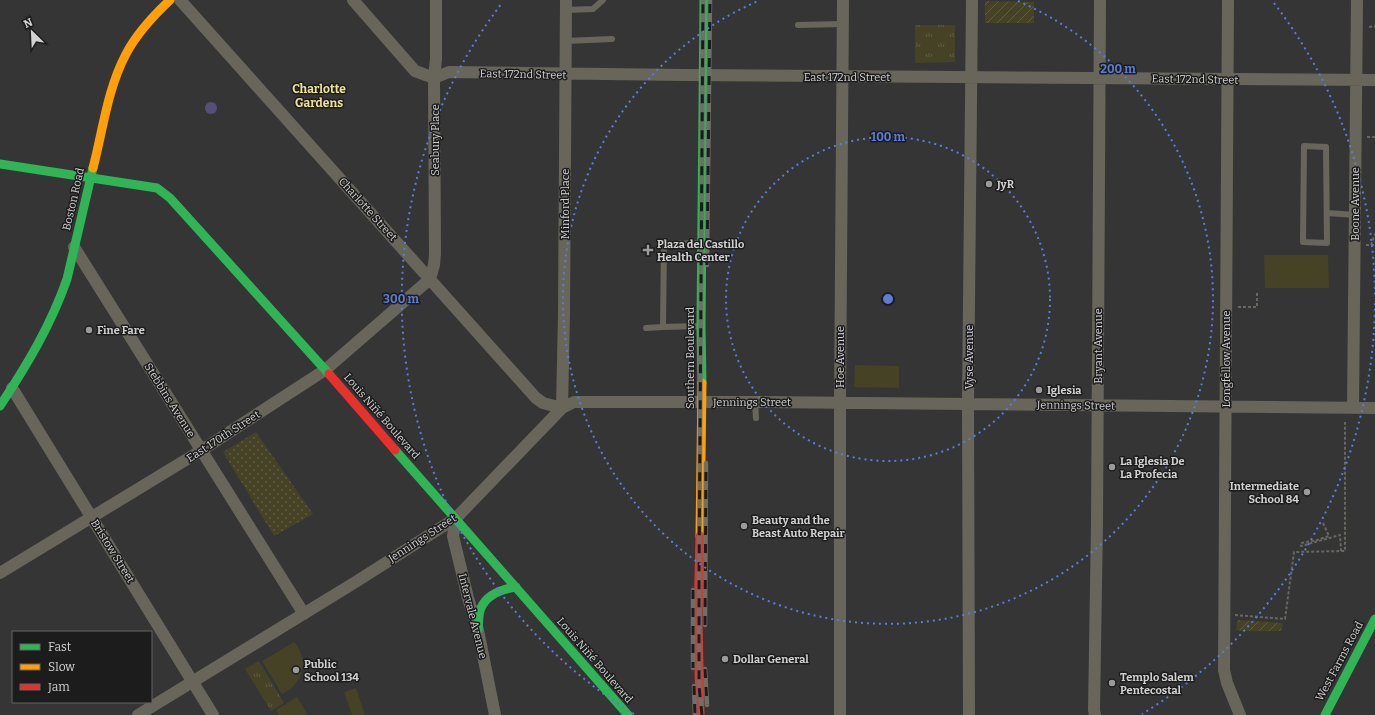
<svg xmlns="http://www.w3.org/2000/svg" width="1375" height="715" font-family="Bitter,serif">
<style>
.grass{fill:url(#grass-dots)}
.park{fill:url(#park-tufts)}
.garden{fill:url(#garden-furrows)}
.pitch{fill:#454226}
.water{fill:url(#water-ripples)}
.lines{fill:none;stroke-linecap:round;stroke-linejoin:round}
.path{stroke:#686760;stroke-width:2;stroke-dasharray:3 2;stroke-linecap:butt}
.lane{stroke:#68665b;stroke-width:6}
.street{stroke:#68665b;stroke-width:12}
.fast{stroke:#30b455;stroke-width:9}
.slow{stroke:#ff9f0a;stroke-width:9}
.jam{stroke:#e5322d;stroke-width:9}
.rail-casing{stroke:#6f6e67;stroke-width:4.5}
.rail{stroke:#1c1c1d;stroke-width:3;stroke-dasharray:9;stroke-linecap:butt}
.ring{fill:none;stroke:#5c7cd6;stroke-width:2;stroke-dasharray:2 4}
.poi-dot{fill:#9b9b9c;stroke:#1c1c1d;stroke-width:1.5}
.labels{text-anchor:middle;stroke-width:3;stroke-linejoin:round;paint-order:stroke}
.street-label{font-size:11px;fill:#d2d2d3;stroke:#1c1c1d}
.poi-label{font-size:11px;font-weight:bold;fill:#d2d2d3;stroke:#1c1c1d;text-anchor:start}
.neighbourhood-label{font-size:12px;font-weight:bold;fill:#ede495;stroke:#1c1c1d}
.centre{fill:#5c7cd6;stroke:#1c1c1d;stroke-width:2}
.ring-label{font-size:12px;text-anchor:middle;font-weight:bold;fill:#5c7cd6;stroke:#1c1c1d;stroke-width:3;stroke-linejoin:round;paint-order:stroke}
</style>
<defs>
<pattern id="grass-dots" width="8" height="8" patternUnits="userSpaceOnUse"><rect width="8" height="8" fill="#454226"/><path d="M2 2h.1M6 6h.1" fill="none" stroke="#5f5c45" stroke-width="1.8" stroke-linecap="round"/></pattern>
<pattern id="park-tufts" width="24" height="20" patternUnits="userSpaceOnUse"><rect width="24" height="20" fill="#454226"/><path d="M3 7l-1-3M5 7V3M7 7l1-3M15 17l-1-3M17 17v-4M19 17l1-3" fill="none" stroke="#5f5c45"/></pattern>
<pattern id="garden-furrows" width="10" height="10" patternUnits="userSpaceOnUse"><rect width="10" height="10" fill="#454226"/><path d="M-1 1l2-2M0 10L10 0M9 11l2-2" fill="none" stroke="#5f5c45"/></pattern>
<pattern id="water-ripples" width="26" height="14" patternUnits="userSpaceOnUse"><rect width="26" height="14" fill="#554f79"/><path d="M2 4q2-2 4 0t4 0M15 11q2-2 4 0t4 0" fill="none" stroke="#6d678b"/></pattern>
</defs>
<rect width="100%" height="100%" fill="#353536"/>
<path class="grass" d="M256,432l57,82 -39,22 -51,-84z"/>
<path class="park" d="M915,25h40v37l-40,1z
M259,661l25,42 -13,8 -26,-42z"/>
<path class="garden" d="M985,1l49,1v21h-49z
M1238,620l45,3 -2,8h-39l-6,-1z"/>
<path class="pitch" d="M1264,255h64l1,33h-64z
M855,365l44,1v22l-45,-1z
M294,642c16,18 9,42 -12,52l-20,-33z
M356,688l9,27h-13l-8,-23z
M297,697l11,18h-29l-3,-5z"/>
<path class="water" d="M205 108a6 6 0 1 1 12 0a6 6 0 1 1-12 0Z"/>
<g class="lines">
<path class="path" d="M1369,27l6,-1
M1367,137h8
M1366,245h9
M1371,245l4,-11
M1238,307h19v-15
M1323,523l6,13 -12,4 -16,3v3l39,-11 1,16
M1235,615l50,4 9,-67 51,-1v-129"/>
<path class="lane" d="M565,10l28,-1 10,-9
M798,25l45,-1
M565,41l47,-2
M1304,146l22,1 1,96 -24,-1z
M1327,213l28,2
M699,326l-36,1 1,-83 37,-1
M646,328l17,-1
M755,402l1,16"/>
<path class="street" d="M180,0l356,398 7,5 19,5 2,-94 2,-314
M353,0l62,71 19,7 15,-6 235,3 691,5
M1228,0l-4,670 3,13 13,32
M74,247l230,367
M12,388l201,327
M1353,408l4,-408
M456,518l-3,18 15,62 10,32 17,85
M0,573l202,-123 123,-80 105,-91 4,-14 1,-11 -1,-176 2,-19v-59
M138,715l216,-132 102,-65 106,-110 12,-6h181l620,6
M840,715v-312l3,-403
M969,715l-1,-311 4,-404
M1095,715l-1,-5 3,-187 3,-523"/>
<path class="fast" d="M0,164l157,24 13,10 159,176
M702,383l-1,-57 3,-326
M0,406c27,-41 51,-81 67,-127l26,-111
M395,450l233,265
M478,630c1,-7 0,-16 3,-22 6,-14 22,-19 35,-21
M1325,715l50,-96"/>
<path class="slow" d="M93,168c10,-38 14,-78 33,-114 11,-21 27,-38 44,-54
M700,536l2,-153"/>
<path class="jam" d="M329,374l66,76
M700,536l-2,84 2,95"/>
<defs>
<path id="rail" d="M707,265l3,-265
M693,590v78
M705,625l1,-162
M705,669l2,36
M694,686l1,29
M702,715l-3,-29v-110l4,-576"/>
</defs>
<use href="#rail" class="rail-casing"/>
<use href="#rail" class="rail"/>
</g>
<g class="ring">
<circle cx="888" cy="299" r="162"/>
<path d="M1018 1A325 325 0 1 1 758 1"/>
<path d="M1375 303A487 487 0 0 1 1142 714M634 714A487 487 0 0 1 502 3M1274 3A487 487 0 0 1 1375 295"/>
</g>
<g class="poi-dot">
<circle cx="989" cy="184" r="4"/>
<path d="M646 244h4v4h4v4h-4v4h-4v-4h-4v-4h4z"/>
<circle cx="89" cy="330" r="4"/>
<circle cx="1039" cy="390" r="4"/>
<circle cx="1112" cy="467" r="4"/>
<circle cx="1307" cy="492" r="4"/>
<circle cx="744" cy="526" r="4"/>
<circle cx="725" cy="659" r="4"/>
<circle cx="296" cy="670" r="4"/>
<circle cx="1112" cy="683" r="4"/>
</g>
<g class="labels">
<g class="street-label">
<text transform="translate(523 74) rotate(1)" y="4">East 172nd Street</text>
<text x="847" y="81">East 172nd Street</text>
<text transform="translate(1195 79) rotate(1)" y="4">East 172nd Street</text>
<text transform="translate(435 140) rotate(-90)" y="4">Seabury Place</text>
<text transform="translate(73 199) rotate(-77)" y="4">Boston Road</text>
<text transform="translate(565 204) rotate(-90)" y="4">Minford Place</text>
<text transform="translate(1355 204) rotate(-90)" y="4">Boone Avenue</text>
<text transform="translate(368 209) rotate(48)" y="4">Charlotte Street</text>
<text transform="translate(1098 346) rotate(-90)" y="4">Bryant Avenue</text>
<text transform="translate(840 357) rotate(-90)" y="4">Hoe Avenue</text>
<text transform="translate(969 357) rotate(-90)" y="4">Vyse Avenue</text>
<text transform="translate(690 358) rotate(-90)" y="4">Southern Boulevard</text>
<text transform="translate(1226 359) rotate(-90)" y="4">Longfellow Avenue</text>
<text transform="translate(170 400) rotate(58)" y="4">Stebbins Avenue</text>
<text x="752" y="406">Jennings Street</text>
<text transform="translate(1076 405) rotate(1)" y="4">Jennings Street</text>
<text transform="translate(382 416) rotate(49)" y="4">Louis Niñé Boulevard</text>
<text transform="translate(223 436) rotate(-33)" y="4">East 170th Street</text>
<text transform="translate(422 538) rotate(-33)" y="4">Jennings Street</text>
<text transform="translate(113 551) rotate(58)" y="4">Bristow Street</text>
<text transform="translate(473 616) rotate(76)" y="4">Intervale Avenue</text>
<text transform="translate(595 660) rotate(49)" y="4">Louis Niñé Boulevard</text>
<text transform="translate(1339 661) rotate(-62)" y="4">West Farms Road</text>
</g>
<g class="poi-label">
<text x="997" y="188">JyR</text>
<text x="657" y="248">Plaza del Castillo<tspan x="657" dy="13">Health Center</tspan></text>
<text x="97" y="334">Fine Fare</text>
<text x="1047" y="394">Iglesia</text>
<text x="1120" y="465">La Iglesia De<tspan x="1120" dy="13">La Profecia</tspan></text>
<text x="1299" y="490" text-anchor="end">Intermediate<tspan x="1299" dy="13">School 84</tspan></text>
<text x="752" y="524">Beauty and the<tspan x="752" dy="13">Beast Auto Repair</tspan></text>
<text x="733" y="663">Dollar General</text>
<text x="304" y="668">Public<tspan x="304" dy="13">School 134</tspan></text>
<text x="1120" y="681">Templo Salem<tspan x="1120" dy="13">Pentecostal</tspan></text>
</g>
<g class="neighbourhood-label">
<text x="319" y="93">Charlotte<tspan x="319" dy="14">Gardens</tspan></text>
</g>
</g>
<circle cx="888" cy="299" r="6" class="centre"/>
<g class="ring-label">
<text x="1118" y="73">200 m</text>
<text x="888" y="141">100 m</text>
<text x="401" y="303">300 m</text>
</g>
<rect x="12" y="631" width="140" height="72" fill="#1c1c1d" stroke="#656566"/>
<rect x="20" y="644" width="20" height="6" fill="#30b455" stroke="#656566"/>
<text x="48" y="651" font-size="12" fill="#d2d2d3">Fast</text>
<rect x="20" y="664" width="20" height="6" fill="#ff9f0a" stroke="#656566"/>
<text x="48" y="671" font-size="12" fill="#d2d2d3">Slow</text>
<rect x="20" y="684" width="20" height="6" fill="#e5322d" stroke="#656566"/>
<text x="48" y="691" font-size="12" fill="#d2d2d3">Jam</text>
<g transform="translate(32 32) rotate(336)" stroke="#1c1c1d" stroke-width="3" paint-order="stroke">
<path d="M0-3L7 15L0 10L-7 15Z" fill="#d2d2d3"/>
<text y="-6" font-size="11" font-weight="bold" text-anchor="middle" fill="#d2d2d3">N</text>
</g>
</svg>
